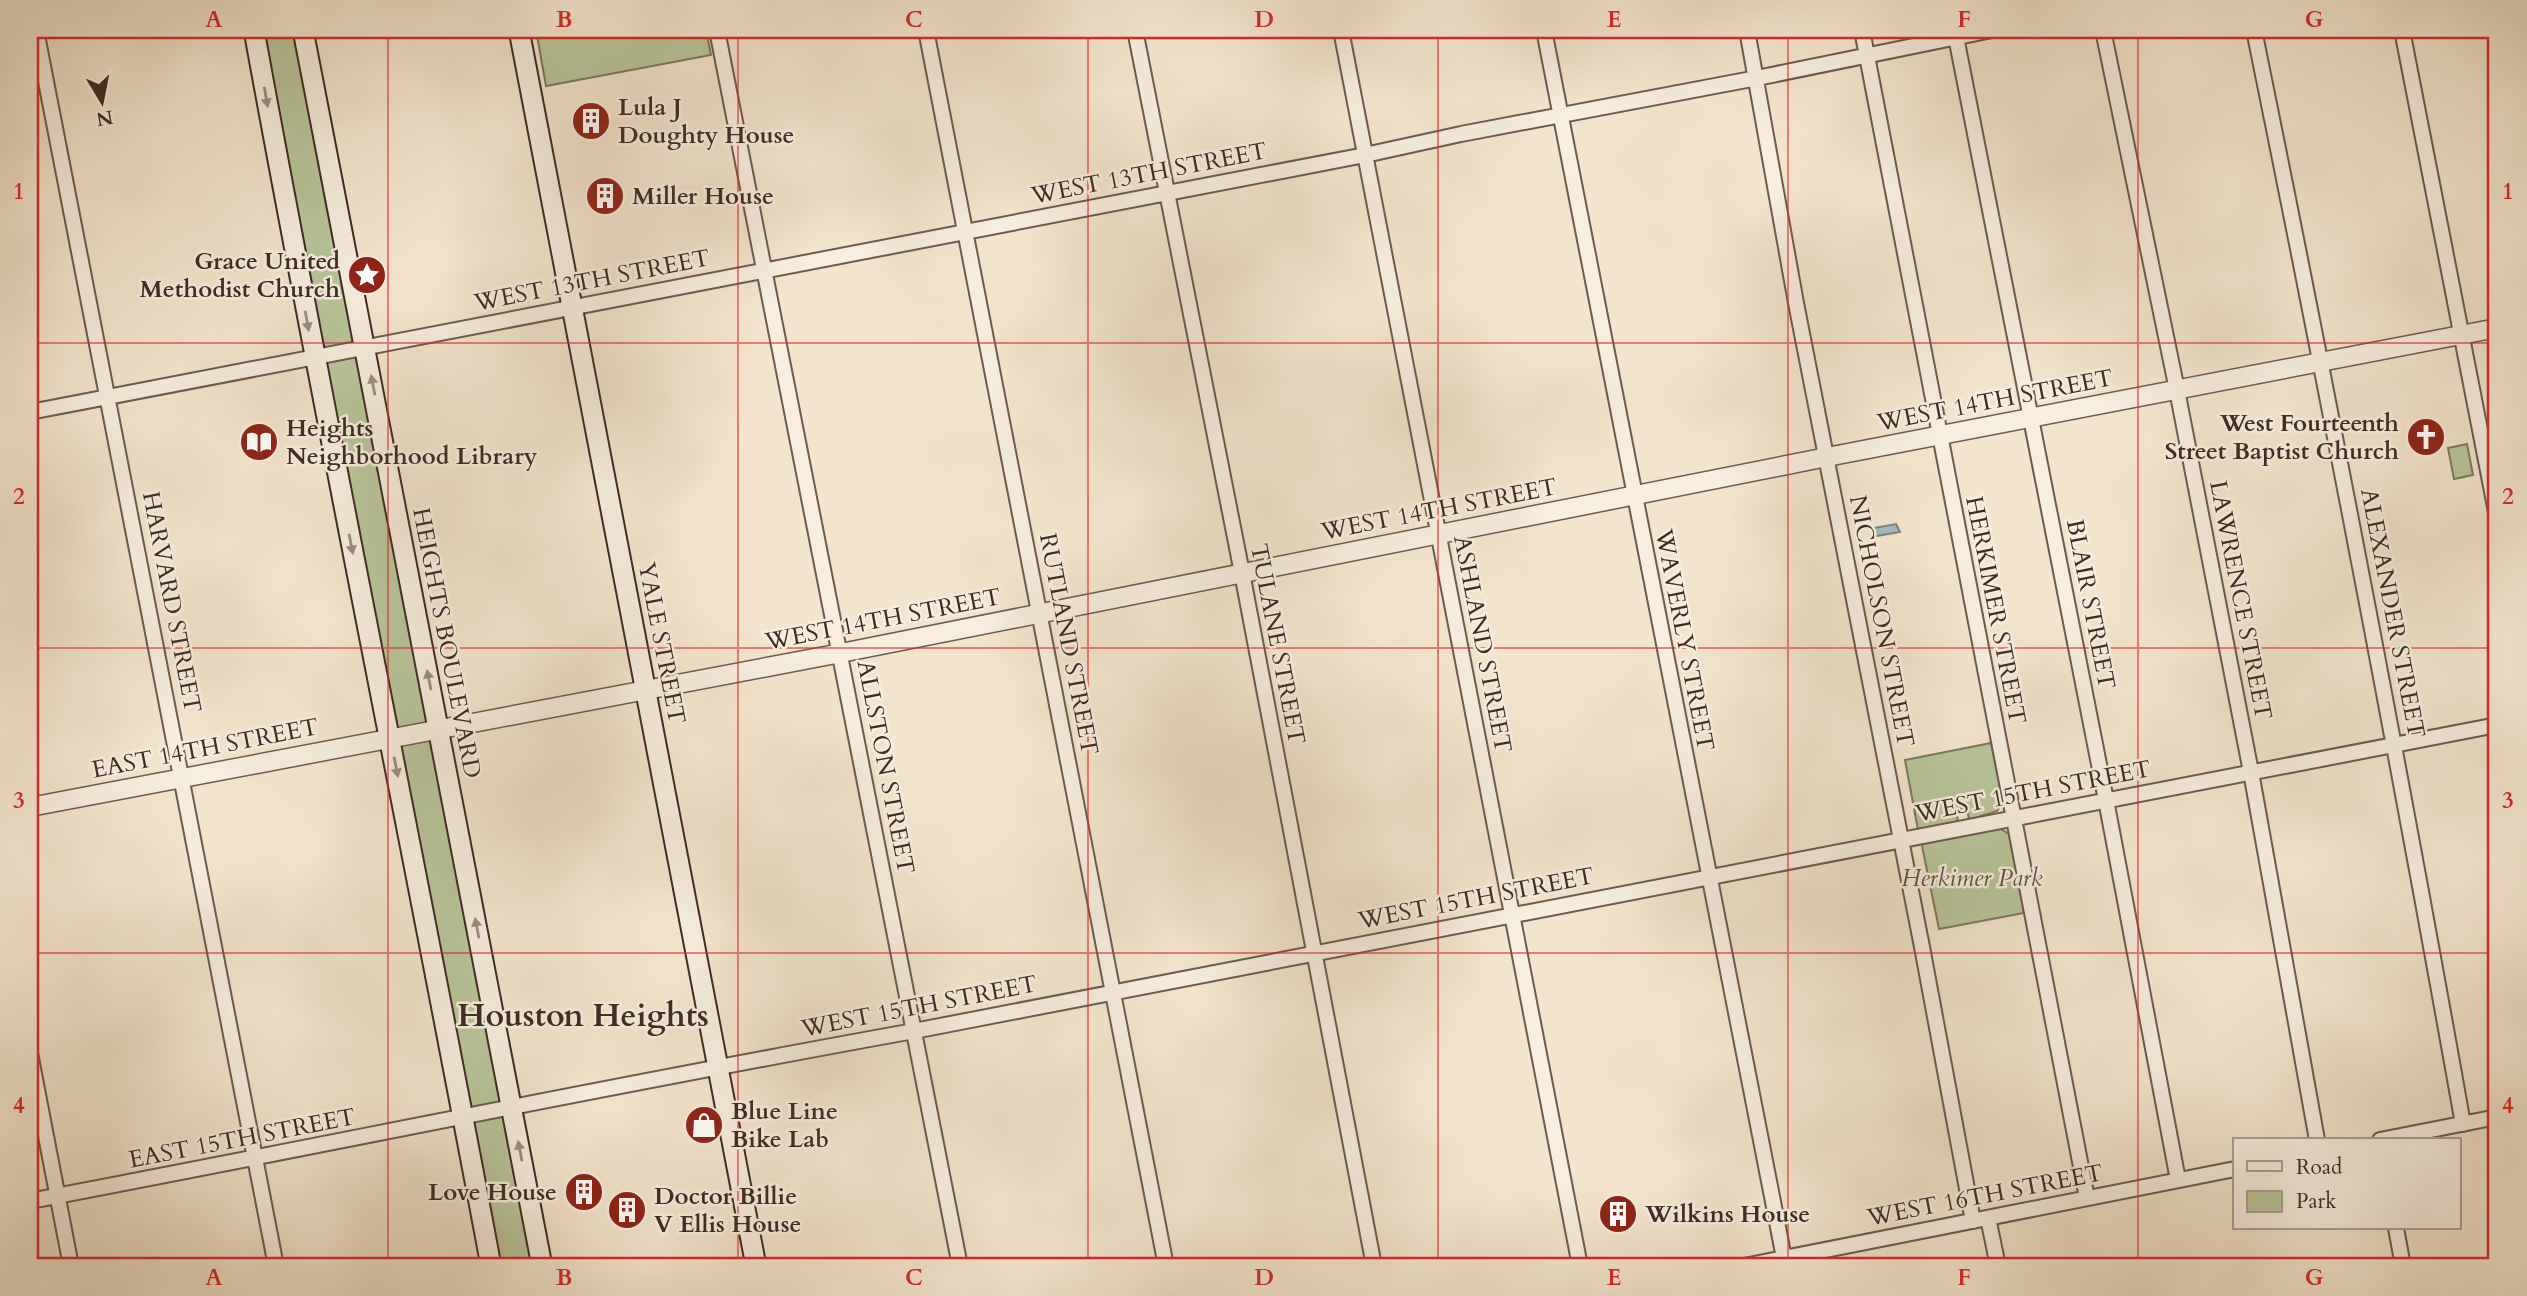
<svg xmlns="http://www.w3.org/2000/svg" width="2527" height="1296" font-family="Cardo,serif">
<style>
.green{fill:#b9c59a;stroke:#7c785e;stroke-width:2}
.water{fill:#a2bcc3;stroke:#7a8283;stroke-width:2}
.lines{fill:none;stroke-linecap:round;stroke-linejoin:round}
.minor-casing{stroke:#6c5a4e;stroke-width:18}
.tertiary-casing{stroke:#6c5a4e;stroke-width:21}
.secondary-casing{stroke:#3f2b23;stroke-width:23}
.minor{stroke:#f7eede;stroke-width:14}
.tertiary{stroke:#f7eede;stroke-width:18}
.secondary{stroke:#f7eede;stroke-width:19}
.oneway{fill:#9b8c80}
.grid{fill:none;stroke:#d62828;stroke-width:2;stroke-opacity:0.55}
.labels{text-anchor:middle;stroke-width:5;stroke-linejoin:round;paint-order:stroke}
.poi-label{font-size:24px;font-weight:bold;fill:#3f2b23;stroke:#f7eede;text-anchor:start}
.street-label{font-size:24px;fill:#3f2b23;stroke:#f7eede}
.park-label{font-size:24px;font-style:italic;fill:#5e5241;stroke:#f7eede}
.district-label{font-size:32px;font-weight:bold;fill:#3f2b23;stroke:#f7eede}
.neatline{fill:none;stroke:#d62828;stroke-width:2.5}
.grid-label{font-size:23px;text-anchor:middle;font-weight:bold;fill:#d62828}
</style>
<rect width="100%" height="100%" fill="#f3e5cd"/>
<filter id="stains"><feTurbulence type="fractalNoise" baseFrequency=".00286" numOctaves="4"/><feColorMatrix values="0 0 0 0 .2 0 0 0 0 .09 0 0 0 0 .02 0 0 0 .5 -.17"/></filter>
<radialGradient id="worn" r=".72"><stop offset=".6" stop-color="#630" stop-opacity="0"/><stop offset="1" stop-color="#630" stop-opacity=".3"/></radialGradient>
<path class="green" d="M264,30h32l238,1236h-33l-179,-918z
M536,30h170l5,25 -165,31z
M2467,444l6,31 -19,4 -6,-31z
M1991,743l12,58 -6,10 -28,9 -2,-13 -11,2 2,13 -40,8 -13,-70z
M1999,828l10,6 15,79 -85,16 -18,-88z"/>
<path class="water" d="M1896,524l4,8 -24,4 -2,-8z"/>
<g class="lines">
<defs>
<path id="minor" d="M36,30l240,1236
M717,30l243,1236
M926,30l240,1236
M1135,30l107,543 132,693
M1341,30l239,1236
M1544,30l240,1228
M1747,30l49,273 126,644 51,274
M1862,30l225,1168
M2103,30l74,360 74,382 66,368
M2254,30c74,364 144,728 209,1094
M2402,30l95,487
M1956,37l150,763 72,380
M30,412l1335,-257 96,-21 296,-56 235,-48
M30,1053l41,213
M2380,1140l117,-23
M30,1201c295,-56 588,-117 884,-170l1583,-306
M1988,1218l10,48
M2396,1228l7,38
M1744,1266l491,-97"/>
<path id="tertiary" d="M30,807l811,-154 986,-196 670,-129"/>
<path id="secondary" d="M254,30c75,413 160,824 237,1236
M303,30l239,1236
M519,30l237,1236"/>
</defs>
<use href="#minor" class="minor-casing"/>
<use href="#tertiary" class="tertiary-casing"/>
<use href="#secondary" class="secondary-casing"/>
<use href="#minor" class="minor"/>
<use href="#tertiary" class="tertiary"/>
<use href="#secondary" class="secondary"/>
</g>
<defs><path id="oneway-solid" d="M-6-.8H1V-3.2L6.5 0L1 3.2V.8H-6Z" transform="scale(1.75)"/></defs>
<g class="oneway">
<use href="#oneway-solid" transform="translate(266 97) rotate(80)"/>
<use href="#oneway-solid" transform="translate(307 321) rotate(80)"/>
<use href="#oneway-solid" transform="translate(373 385) rotate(-101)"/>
<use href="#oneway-solid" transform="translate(351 544) rotate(79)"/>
<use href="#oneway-solid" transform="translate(429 680) rotate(-101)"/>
<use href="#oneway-solid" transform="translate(396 767) rotate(79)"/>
<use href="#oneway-solid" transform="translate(477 928) rotate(-101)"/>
<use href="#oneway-solid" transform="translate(520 1151) rotate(-101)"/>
</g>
<path class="grid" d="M388,30v1236M738,30v1236M1088,30v1236M1438,30v1236M1788,30v1236M2138,30v1236M30,343h2467M30,648h2467M30,953h2467"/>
<defs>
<symbol id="building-disc" viewBox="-11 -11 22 22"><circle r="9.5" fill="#8f2418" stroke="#f7eede"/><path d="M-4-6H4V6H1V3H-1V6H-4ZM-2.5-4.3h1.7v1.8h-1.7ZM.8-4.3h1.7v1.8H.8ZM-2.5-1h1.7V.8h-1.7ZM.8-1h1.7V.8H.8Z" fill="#fff"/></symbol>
<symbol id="sight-disc" viewBox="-11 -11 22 22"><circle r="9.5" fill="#8f2418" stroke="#f7eede"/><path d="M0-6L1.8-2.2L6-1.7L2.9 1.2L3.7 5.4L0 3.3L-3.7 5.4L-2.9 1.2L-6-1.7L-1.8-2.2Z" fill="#fff"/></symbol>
<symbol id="church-disc" viewBox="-11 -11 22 22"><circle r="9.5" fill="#8f2418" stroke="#f7eede"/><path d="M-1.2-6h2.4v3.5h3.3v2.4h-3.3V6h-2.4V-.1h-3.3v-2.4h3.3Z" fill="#fff"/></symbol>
<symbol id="library-disc" viewBox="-11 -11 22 22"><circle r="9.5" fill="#8f2418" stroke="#f7eede"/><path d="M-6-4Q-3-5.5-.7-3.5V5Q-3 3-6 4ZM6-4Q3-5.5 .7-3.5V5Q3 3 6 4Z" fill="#fff"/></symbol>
<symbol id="shop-disc" viewBox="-11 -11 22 22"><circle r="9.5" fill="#8f2418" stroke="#f7eede"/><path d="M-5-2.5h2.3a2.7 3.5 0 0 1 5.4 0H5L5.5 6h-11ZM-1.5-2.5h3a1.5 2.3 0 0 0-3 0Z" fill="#fff"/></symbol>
</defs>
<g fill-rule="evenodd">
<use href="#building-disc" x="569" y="99" width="44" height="44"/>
<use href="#building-disc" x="583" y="174" width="44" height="44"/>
<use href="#sight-disc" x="345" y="253" width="44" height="44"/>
<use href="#church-disc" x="2404" y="415" width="44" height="44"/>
<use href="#library-disc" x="237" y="420" width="44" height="44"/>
<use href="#shop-disc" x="682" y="1103" width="44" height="44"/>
<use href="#building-disc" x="562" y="1170" width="44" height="44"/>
<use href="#building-disc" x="605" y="1188" width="44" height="44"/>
<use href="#building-disc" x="1596" y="1192" width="44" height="44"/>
</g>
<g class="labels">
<g class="poi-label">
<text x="618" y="115">Lula J<tspan x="618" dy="28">Doughty House</tspan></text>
<text x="632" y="204">Miller House</text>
<text x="340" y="269" text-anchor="end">Grace United<tspan x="340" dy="28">Methodist Church</tspan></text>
<text x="2399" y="431" text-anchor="end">West Fourteenth<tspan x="2399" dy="28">Street Baptist Church</tspan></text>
<text x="286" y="436">Heights<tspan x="286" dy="28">Neighborhood Library</tspan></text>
<text x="731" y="1119">Blue Line<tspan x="731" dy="28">Bike Lab</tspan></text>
<text x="557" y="1200" text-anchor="end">Love House</text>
<text x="654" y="1204">Doctor Billie<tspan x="654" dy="28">V Ellis House</tspan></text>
<text x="1645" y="1222">Wilkins House</text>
</g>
<g class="street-label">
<text transform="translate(1149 173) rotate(-11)" y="8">WEST 13TH STREET</text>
<text transform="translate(592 280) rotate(-11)" y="8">WEST 13TH STREET</text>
<text transform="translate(1995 400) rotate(-11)" y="8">WEST 14TH STREET</text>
<text transform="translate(1439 509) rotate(-11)" y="8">WEST 14TH STREET</text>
<text transform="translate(2241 600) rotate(79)" y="8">LAWRENCE STREET</text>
<text transform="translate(172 602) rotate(79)" y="8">HARVARD STREET</text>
<text transform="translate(2091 604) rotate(79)" y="8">BLAIR STREET</text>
<text transform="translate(1996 610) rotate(79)" y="8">HERKIMER STREET</text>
<text transform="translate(2393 613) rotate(79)" y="8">ALEXANDER STREET</text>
<text transform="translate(883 619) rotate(-11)" y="8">WEST 14TH STREET</text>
<text transform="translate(1882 621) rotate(79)" y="8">NICHOLSON STREET</text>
<text transform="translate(1685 640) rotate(79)" y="8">WAVERLY STREET</text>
<text transform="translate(447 643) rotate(79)" y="8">HEIGHTS BOULEVARD</text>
<text transform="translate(662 643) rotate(79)" y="8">YALE STREET</text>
<text transform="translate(1069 644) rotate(79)" y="8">RUTLAND STREET</text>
<text transform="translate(1278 644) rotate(79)" y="8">TULANE STREET</text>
<text transform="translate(1483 644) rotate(79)" y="8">ASHLAND STREET</text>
<text transform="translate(205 748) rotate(-11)" y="8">EAST 14TH STREET</text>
<text transform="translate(886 767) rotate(79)" y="8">ALLSTON STREET</text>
<text transform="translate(2033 791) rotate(-11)" y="8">WEST 15TH STREET</text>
<text transform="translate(1476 898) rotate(-11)" y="8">WEST 15TH STREET</text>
<text transform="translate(919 1006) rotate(-11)" y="8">WEST 15TH STREET</text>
<text transform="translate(242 1138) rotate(-11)" y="8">EAST 15TH STREET</text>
<text transform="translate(1985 1195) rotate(-11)" y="8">WEST 16TH STREET</text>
</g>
<g class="park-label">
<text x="1972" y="886">Herkimer Park</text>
</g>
<g class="district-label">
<text x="583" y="1026">Houston Heights</text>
</g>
</g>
<rect width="2527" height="1296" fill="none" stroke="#f3e5cd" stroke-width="77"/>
<rect x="2233" y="1138" width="228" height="91" fill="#f7eede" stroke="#ada093" stroke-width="2"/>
<rect x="2247" y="1161" width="35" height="10" fill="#f7eede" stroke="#ada093" stroke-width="2"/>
<text x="2296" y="1174" font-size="21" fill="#3f2b23">Road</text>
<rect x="2247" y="1191" width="35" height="21" fill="#b9c59a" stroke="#ada093" stroke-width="2"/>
<text x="2296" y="1208" font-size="21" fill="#3f2b23">Park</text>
<g transform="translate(102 102) rotate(170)" stroke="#f7eede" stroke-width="5" paint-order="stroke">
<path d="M0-5L12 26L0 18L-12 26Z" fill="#3f2b23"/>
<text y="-10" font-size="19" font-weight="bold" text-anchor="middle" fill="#3f2b23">N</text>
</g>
<rect x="38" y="38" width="2450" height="1220" class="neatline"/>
<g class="grid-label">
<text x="214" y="27">A</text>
<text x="564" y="27">B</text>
<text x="914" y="27">C</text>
<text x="1264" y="27">D</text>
<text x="1614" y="27">E</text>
<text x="1964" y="27">F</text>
<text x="2314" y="27">G</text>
<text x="19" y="199">1</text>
<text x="2508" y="199">1</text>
<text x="19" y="504">2</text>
<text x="2508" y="504">2</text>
<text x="19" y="808">3</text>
<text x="2508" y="808">3</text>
<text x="19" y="1113">4</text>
<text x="2508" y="1113">4</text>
<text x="214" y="1285">A</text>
<text x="564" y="1285">B</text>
<text x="914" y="1285">C</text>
<text x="1264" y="1285">D</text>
<text x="1614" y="1285">E</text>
<text x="1964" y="1285">F</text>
<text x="2314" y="1285">G</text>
</g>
<rect width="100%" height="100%" filter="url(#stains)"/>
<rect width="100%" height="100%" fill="url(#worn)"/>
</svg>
